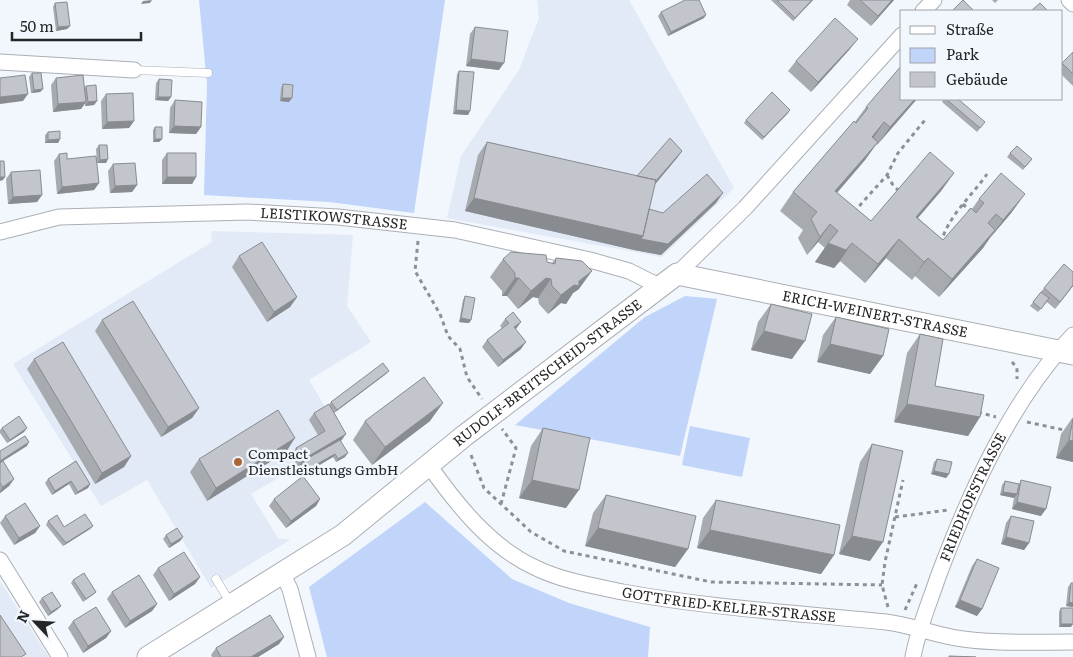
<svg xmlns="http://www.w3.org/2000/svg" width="1073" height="657" font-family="Literata,serif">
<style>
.built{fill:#e2eaf7}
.green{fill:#c0d5f9}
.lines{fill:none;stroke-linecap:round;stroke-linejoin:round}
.service-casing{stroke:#abafb5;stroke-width:9}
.minor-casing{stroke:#abafb5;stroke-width:17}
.secondary-casing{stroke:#abafb5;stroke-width:23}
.path{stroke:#8e9095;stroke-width:3;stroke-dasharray:4 4;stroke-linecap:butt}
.service{stroke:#fff;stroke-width:8}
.minor{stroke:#fff;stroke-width:15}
.secondary{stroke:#fff;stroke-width:21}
.wall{fill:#a7aaaf}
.shaded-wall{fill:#888b8f}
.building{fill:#c2c6cc;stroke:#888b8f}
.poi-dot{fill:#aa6735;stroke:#f2f6fd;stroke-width:2}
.labels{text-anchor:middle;stroke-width:5;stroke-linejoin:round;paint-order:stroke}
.street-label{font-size:14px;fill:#242527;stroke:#f2f6fd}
.poi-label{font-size:14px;fill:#242527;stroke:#f2f6fd;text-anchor:start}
</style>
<rect width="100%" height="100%" fill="#f2f6fd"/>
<path class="built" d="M537,0h92l105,188 -72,69 -215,-39 14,-62 58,-86 20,-52z
M211,231l142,4 -6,71 24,36 -62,38 35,59 -93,55 27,44 12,2 -79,48 -64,-108 -46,26 -88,-142 199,-122z
M0,581l49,76h-49z"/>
<path class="green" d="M199,0h246l-31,213 -85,-11 -125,-7 3,-111z
M685,296l32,3 -37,157 -165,-31 130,-108z
M690,426l60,12 -8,39 -60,-12z
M425,502l87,77 57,24 81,24 -2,30h-321l-18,-70z"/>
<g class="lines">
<defs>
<path id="service" d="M134,70l74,3
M216,579l15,25"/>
<g id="minor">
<path d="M1069,0l4,4"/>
<path d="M923,11l11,-11"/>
<path d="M0,62l134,8"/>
<path id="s1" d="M0,232l59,-15 188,-5 91,5 117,13 135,30 39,11 32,16"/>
<path d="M677,274l68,-66 157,-173"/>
<path id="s2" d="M428,464c29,41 62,83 108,104 27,13 58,18 87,24 87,16 175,21 263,30 26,3 51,14 77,17 37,5 74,3 110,3"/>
<path d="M0,560l60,97"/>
<path d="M283,575l7,14 18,68"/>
<path id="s3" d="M913,657c5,-28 16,-53 25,-80 31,-83 73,-177 135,-242"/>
</g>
<g id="secondary">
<path id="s4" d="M148,657l195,-122 121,-99 213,-162 396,80"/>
</g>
</defs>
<use href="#service" class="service-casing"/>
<use href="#minor" class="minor-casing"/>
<use href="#secondary" class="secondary-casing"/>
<path class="path" d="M887,175l6,10 6,6
M963,204l8,8
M854,212l33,-37 11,-22 27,-33
M418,241l-3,30 25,43 8,22 12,13 7,28 15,22
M941,243c7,-27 30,-46 46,-69
M1012,362l5,6v11
M978,412l18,5
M1027,422l46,10
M471,455l13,33 47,44 33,19 147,31 171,3
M501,504l15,-56 -14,-19
M895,517l54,-7
M888,607l-6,-22 3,-23 18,-82
M905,610l13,-29"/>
<use href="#service" class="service"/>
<use href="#minor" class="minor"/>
<use href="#secondary" class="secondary"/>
</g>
<path class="wall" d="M771,0h42l-20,21z
M850,0h44l-23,26 -24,-21z
M992,0h6l-3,3z
M55,3l15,23 -3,3 -11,2 -3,-24z
M661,12l43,6 -36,18 -10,-20z
M475,27l24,43 -33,-4 4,-32z
M850,49l-39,43 -23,-21 8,-10z
M1073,52v34l-11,-11v-12z
M459,71l11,40 -2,4 -15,-1 4,-40z
M32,73l11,16 -3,3 -9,1 -2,-16z
M56,78l28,11 2,-3 11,15 -3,4 -9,1v-3l-4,6 -28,3 -2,-27z
M159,79l12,18 -3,4 -13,-1 1,-17z
M283,84l6,18 -9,-1 1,-13z
M106,94l28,27 -5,7 -27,1 -1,-28z
M917,99l-40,46 -1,-1 -11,16 -28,33 34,28 83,-48 -13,18 -23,27 25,22 29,-31 7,-10 33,13 -22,26 -7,10 -44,49 -24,-21 -3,4 -26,-22 -21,25 -25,-22 -6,7 -19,-6 10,-14 -7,-6 -11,13 -9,-17 5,-8 -23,-19 13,-19 62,-70 11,-15z
M944,99h14l25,26 -6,7 -35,-30z
M175,100l26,27 -5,7 -27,-1 1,-25z
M788,113l-26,27 -18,-17 2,-3z
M155,127l7,12 -3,3h-6v-12z
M48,132l12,7 -2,4h-13v-8z
M487,142l150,34 45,-25 -5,7 -22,26 -6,25 14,4 53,-10 -55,52 -27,-5 -169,-39 13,-56z
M99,145l9,14 -2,4h-9l-1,-14z
M167,153l29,24 -4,7h-30v-24z
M1010,153l22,6 -9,11 -16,-13z
M59,154l8,5 32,24 -5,7 -37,4 -3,-33z
M113,164l24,21 -5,7 -22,1 -2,-22z
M11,172l31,23 -5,7 -29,2 -2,-25z
M239,256l58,41 -7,10 -23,15 -35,-55z
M556,258l23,31 -6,4 -7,11 -5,-1 -13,11 -9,-10 -1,-6 -5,-1 -15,12 -11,-13h-5v-5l-12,-14 13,-18 49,4z
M1073,272v14l-18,23 -8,-7 -9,10 -8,-6 14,-18z
M465,296l6,24 -2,3 -10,-1 4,-22z
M771,304l21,55 -41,-9 7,-28z
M836,317l47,39 -13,18 -53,-12 6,-27z
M505,319l11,10 5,20 -23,18 -16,-20 5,-7 15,-12 -2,-2z
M102,320l97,88 -7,10 -31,19 -66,-106z
M920,334l15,52 45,31 -12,19 -74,-14 13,-69z
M34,359l97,97 -7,11 -29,17 -68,-115z
M386,374l-52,39 11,44 -9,5 -3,-5 -27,16 -5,-8 -3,2 -7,-12 5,-7 22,-13 -9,-15 5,-7 15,-8 2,-3z
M1073,417v45l-17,-4 5,-24z
M365,421h65l-58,44 -19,-25z
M2,428l22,4 -17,11 -7,-10v-3z
M543,428l23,80 -47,-10 12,-52z
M872,444l-2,117 -31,-7 21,-92z
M286,452l-79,49 -17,-29 9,-13z
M937,459l12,15 -3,4 -15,-4 3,-12z
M76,461l14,23 -2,4 -13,7 -6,-11 -17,11 -7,-12 3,-4z
M0,463l14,16 -5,7 -9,7z
M1021,480l20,36 -29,-7 2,-11 -14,-3 2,-10 3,-4 14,3z
M606,495l82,54 -13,18 -90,-21 8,-33z
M274,499h46l-4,7 -30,22 -17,-22z
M716,500l118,55 -13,19 -124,-26 6,-30z
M5,516l35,10 -5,7 -21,12 -14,-22z
M1011,516l18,27 -5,7 -23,-6 5,-21z
M48,521l16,6 26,2 -27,17 -17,-21z
M166,535l17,2 -3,4 -11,7 -6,-9z
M977,559l5,50 -5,7 -22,-9 17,-41z
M158,568l42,9 -5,7 -26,17 -16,-26z
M73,580l23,12 -3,3 -10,7 -12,-19z
M1071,583l2,24 -7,-1 2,-19z
M112,592l45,12 -5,7 -27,17 -18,-29z
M42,598l16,11 -10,7 -9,-14z
M1061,608l10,19h-12v-15z
M73,621l38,10 -5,7 -23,15 -15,-25z
M284,637l-5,7 -21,13h-46l-1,-2 5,-7z"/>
<path class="shaded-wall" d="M152,0l-2,3 -9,1 2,-3z
M812,0h1l-20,21 2,-3z
M892,0h2l-23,26 7,-10z
M706,15l-2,3 -36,18 3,-4z
M70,26l-3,3 -11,2 2,-4z
M858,39l-8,10 -39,43 7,-10z
M471,59l33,4 -5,7 -33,-4z
M43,89l-3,3 -9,1 3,-3z
M28,94l-5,7 -23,3v-7z
M158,97h13l-3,4 -13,-1z
M282,98h10l-3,4 -9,-1z
M915,99h2l-40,46 13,-18z
M97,101l-3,4 -9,1 3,-4z
M86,102l-5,7 -28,3 5,-8z
M456,110l14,1 -2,4 -15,-1z
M790,110l-2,3 -26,27 2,-3z
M134,121l-5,7 -27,1 5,-7z
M884,122l-12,18v-3z
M174,126l27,1 -5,7 -27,-1z
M60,139l-2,4h-13l3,-3z
M155,139h7l-3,3h-6z
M878,142l-13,18 -43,50 13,-19z
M682,151l-5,7 -30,36 -21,-5z
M108,159l-2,4h-9l3,-3z
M954,173l-13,18 -38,44 13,-18z
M0,177h5l-2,3 -3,1z
M167,177h29l-4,7h-30z
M99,183l-5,7 -37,4 5,-7z
M137,185l-5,7 -22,1 5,-7z
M723,193l-7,10 -55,52 -27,-5 -169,-39 9,-13 169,38z
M1025,194l-13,18 -22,26 13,-18z
M42,195l-5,7 -29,2 5,-7z
M830,224l-12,18 -11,13 13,-18z
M995,230l-12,18 -44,49 13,-18z
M899,239l-13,19 -21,25 13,-19z
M828,243h24l-12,18 -6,7 -19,-6z
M928,258l-13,18 -3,4 12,-18z
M592,271l-13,18 -6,4 -7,11 -5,-1 -13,11 13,-19z
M515,278h4l-12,18h-5z
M546,278l5,1 -13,19 -5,-1 -15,12 13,-18z
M1073,285v1l-18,23 5,-7z
M297,297l-7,10 -23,15 7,-10z
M461,318l10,2 -2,3 -10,-1z
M521,322l-5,7 -7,5 5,-7z
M764,331l41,10 -13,18 -41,-9z
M526,342l-5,7 -23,18 5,-7z
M830,344l53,12 -13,18 -53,-12z
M389,371l-3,3 -52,39 3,-3z
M443,403l-13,18 -58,44 13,-18z
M907,404l73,13 -12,19 -74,-14z
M199,408l-7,10 -31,19 7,-10z
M27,428l-3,4 -17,11 3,-3z
M346,434l-5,7 -37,22 -1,-2 -2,4 -3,2 4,-7z
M295,438l-9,14 -79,49 9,-13z
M1069,440l4,1v21l-17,-4z
M29,442l-2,4 -27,17v-2z
M348,453l-3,4 -9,5 2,-3z
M335,454l-2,3 -27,16 2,-4z
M131,456l-7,11 -29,17 7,-11z
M934,471l15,3 -3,4 -15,-4z
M14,479l-5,7 -9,7v-2l3,-4z
M532,480l47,10 -13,18 -47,-10z
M71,481l-2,3 -17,11 3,-4z
M90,484l-2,4 -13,7 3,-3z
M1003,492l14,2 -3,4 -14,-3z
M320,499l-4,7 -30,22 5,-7z
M1017,502l29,7 -5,7 -29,-7z
M40,526l-5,7 -21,12 5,-7z
M93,526l-3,3 -27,17 3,-3z
M598,528l90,21 -13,18 -90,-21z
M710,530l124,25 -13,19 -124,-26z
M852,536l31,6 -13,19 -31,-7z
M183,537l-3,4 -11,7 2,-4z
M1006,537l23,6 -5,7 -23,-6z
M200,577l-5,7 -26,17 5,-7z
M960,600l22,9 -5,7 -22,-9z
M1069,602l4,1v4l-7,-1z
M157,604l-5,7 -27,17 5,-7z
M61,606l-3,3 -10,7 3,-4z
M1061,624h12l-2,3h-12z
M111,631l-5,7 -23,15 5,-7z
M284,637l-5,7 -21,13h-7z"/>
<path class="building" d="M685,0h14l7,15 -35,17 -10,-20z
M777,0h35l-17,18z
M860,0h32l-14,16z
M963,0l11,11h-22z
M67,2l3,24 -12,1 -3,-24z
M1040,3l8,8h-17z
M835,18l23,21 -40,43 -22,-21z
M475,27l33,4 -4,32 -33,-4z
M1073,52v22l-11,-11z
M902,65v34h13l-25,28 -6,-5 -12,15 6,5 -43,49 36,30 59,-69 24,21 -38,44 27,23 28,-32 5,5 8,-10 -5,-4 22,-26 24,21 -22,26 -7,-6 -8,9 7,7 -43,49 -24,-21 -4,4 -25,-23 -21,25 -26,-21 -6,7 -18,-7 10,-12 -8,-7 -10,13 -9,-18 6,-7 -24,-20 61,-71 2,2 12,-15 -2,-1z
M459,71l15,1 -4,39 -14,-1z
M32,73h9l2,16 -9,1z
M25,75l3,19 -28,3v-19z
M83,75l3,27 -28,2 -2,-26z
M159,79l13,1 -1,17h-13z
M283,84l10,1 -1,13h-10z
M96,85l1,16 -9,1 -2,-16z
M772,92l18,18 -26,27 -18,-17z
M133,93l1,28 -27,1 -1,-28z
M946,99h12l27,23 -5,6z
M175,100l27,2 -1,25 -27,-1z
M155,127h7v12h-7z
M60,131v8l-12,1v-8z
M670,138l12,13 -27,31 1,-2 -19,-4z
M487,142l169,38 -13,56 -169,-38z
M99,145h8l1,14 -8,1z
M1017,146l15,13 -7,8 -15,-14z
M67,153v6l29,-3 3,27 -37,4 -3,-33z
M167,153h29v24h-29z
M0,161h4l1,16h-5z
M135,163l2,22 -22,1 -2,-22z
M40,170l2,25 -29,2 -2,-25z
M707,174l16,19 -55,51 -27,-5 2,-3 6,-27 14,4z
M262,242l35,55 -23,15 -35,-56z
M511,252l35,3 1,7 8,2 1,-6 26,3 10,10 -13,10v5l-5,-1 -13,10 -9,-9 -1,-7 -5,-1 -15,13 -12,-13h-4v-5l-12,-14z
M1064,264l9,8v13l-13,17 -16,-14z
M1041,292l8,6 -8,11 -8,-7z
M465,296l10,2 -4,22 -10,-2z
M133,301l66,107 -31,19 -66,-107z
M771,304l41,10 -7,27 -41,-10z
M513,312l8,10 -7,5 12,15 -23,18 -16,-20 22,-17 -4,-4z
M836,317l53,12 -6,27 -53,-12z
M920,334l23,5 -8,47 49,9 -4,22 -73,-13z
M63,342l68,114 -29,17 -68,-114z
M383,363l6,8 -52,39 -6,-8z
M424,377l19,26 -58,44 -20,-26z
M329,404l17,30 -44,26 -6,-12 29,-17 -11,-18z
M278,410l17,28 -79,50 -17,-29z
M19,416l8,12 -17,12 -8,-12z
M1073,419v22l-4,-1z
M543,428l47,10 -11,52 -47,-10z
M25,436l4,6 -29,19v-10z
M340,440l8,13 -10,6 -3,-5 -27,15 -5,-8z
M872,444l31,7 -20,91 -31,-6z
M937,459l15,3 -3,12 -15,-3z
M3,461l11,18 -11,8 -3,-4v-20z
M76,461l14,23 -12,8 -7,-11 -16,10 -7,-12z
M303,476l17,23 -29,22 -17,-22z
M1021,480l30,7 -5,22 -29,-7z
M1005,481l14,3 -2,10 -14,-2z
M606,495l90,21 -8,33 -90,-21z
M716,500l124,25 -6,30 -124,-25z
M25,503l15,23 -21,12 -14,-22z
M85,514l8,12 -27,17 -18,-22 9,-6 7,12z
M1011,516l23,5 -5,22 -23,-6z
M177,528l6,9 -12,7 -5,-9z
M184,552l16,25 -26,17 -16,-26z
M977,559l22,9 -17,41 -22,-9z
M84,573l12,19 -10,7 -13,-19z
M139,575l18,29 -27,17 -18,-29z
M1071,583h2v20l-4,-1z
M52,592l9,14 -10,6 -9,-14z
M96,607l15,24 -23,15 -15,-25z
M1061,608h12v16h-12z
M0,615l26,39 -5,3h-21z
M270,615l14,22 -33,20h-30l-5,-9z
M949,656l27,1h-27z"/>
<circle class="poi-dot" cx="238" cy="462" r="5"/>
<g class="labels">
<g class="street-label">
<text dy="5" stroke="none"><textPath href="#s1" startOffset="336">LEISTIKOWSTRASSE</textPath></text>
<text dy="5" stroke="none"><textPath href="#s4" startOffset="856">ERICH-WEINERT-STRASSE</textPath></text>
<text dy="5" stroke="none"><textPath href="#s4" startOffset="491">RUDOLF-BREITSCHEID-STRASSE</textPath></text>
<text dy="5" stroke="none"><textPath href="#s3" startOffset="171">FRIEDHOFSTRASSE</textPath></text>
<text dy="5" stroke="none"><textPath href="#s2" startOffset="349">GOTTFRIED-KELLER-STRASSE</textPath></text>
</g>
<g class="poi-label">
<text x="248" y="459">Compact<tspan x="248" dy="16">Dienstleistungs GmbH</tspan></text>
</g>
</g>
<rect x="900" y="10" width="162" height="90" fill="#f2f6fd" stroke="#a0a2a7"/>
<rect x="910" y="26" width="25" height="8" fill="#ffffff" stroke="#a0a2a7"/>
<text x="946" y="35" font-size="15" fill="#242527">Straße</text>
<rect x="910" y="48" width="25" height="15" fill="#c0d5f9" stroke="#a0a2a7"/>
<text x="946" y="60" font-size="15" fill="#242527">Park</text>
<rect x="910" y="72" width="25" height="15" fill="#c2c6cc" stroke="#a0a2a7"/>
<text x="946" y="85" font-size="15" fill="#242527">Gebäude</text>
<g transform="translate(35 622) rotate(295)" stroke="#f2f6fd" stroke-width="4" paint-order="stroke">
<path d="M0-4L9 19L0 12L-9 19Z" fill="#242527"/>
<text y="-8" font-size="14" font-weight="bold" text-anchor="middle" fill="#242527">N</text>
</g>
<path d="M12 32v8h129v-8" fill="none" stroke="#242527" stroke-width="2.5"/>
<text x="20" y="32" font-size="15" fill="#242527" stroke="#f2f6fd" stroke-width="4" paint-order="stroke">50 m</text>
</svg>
